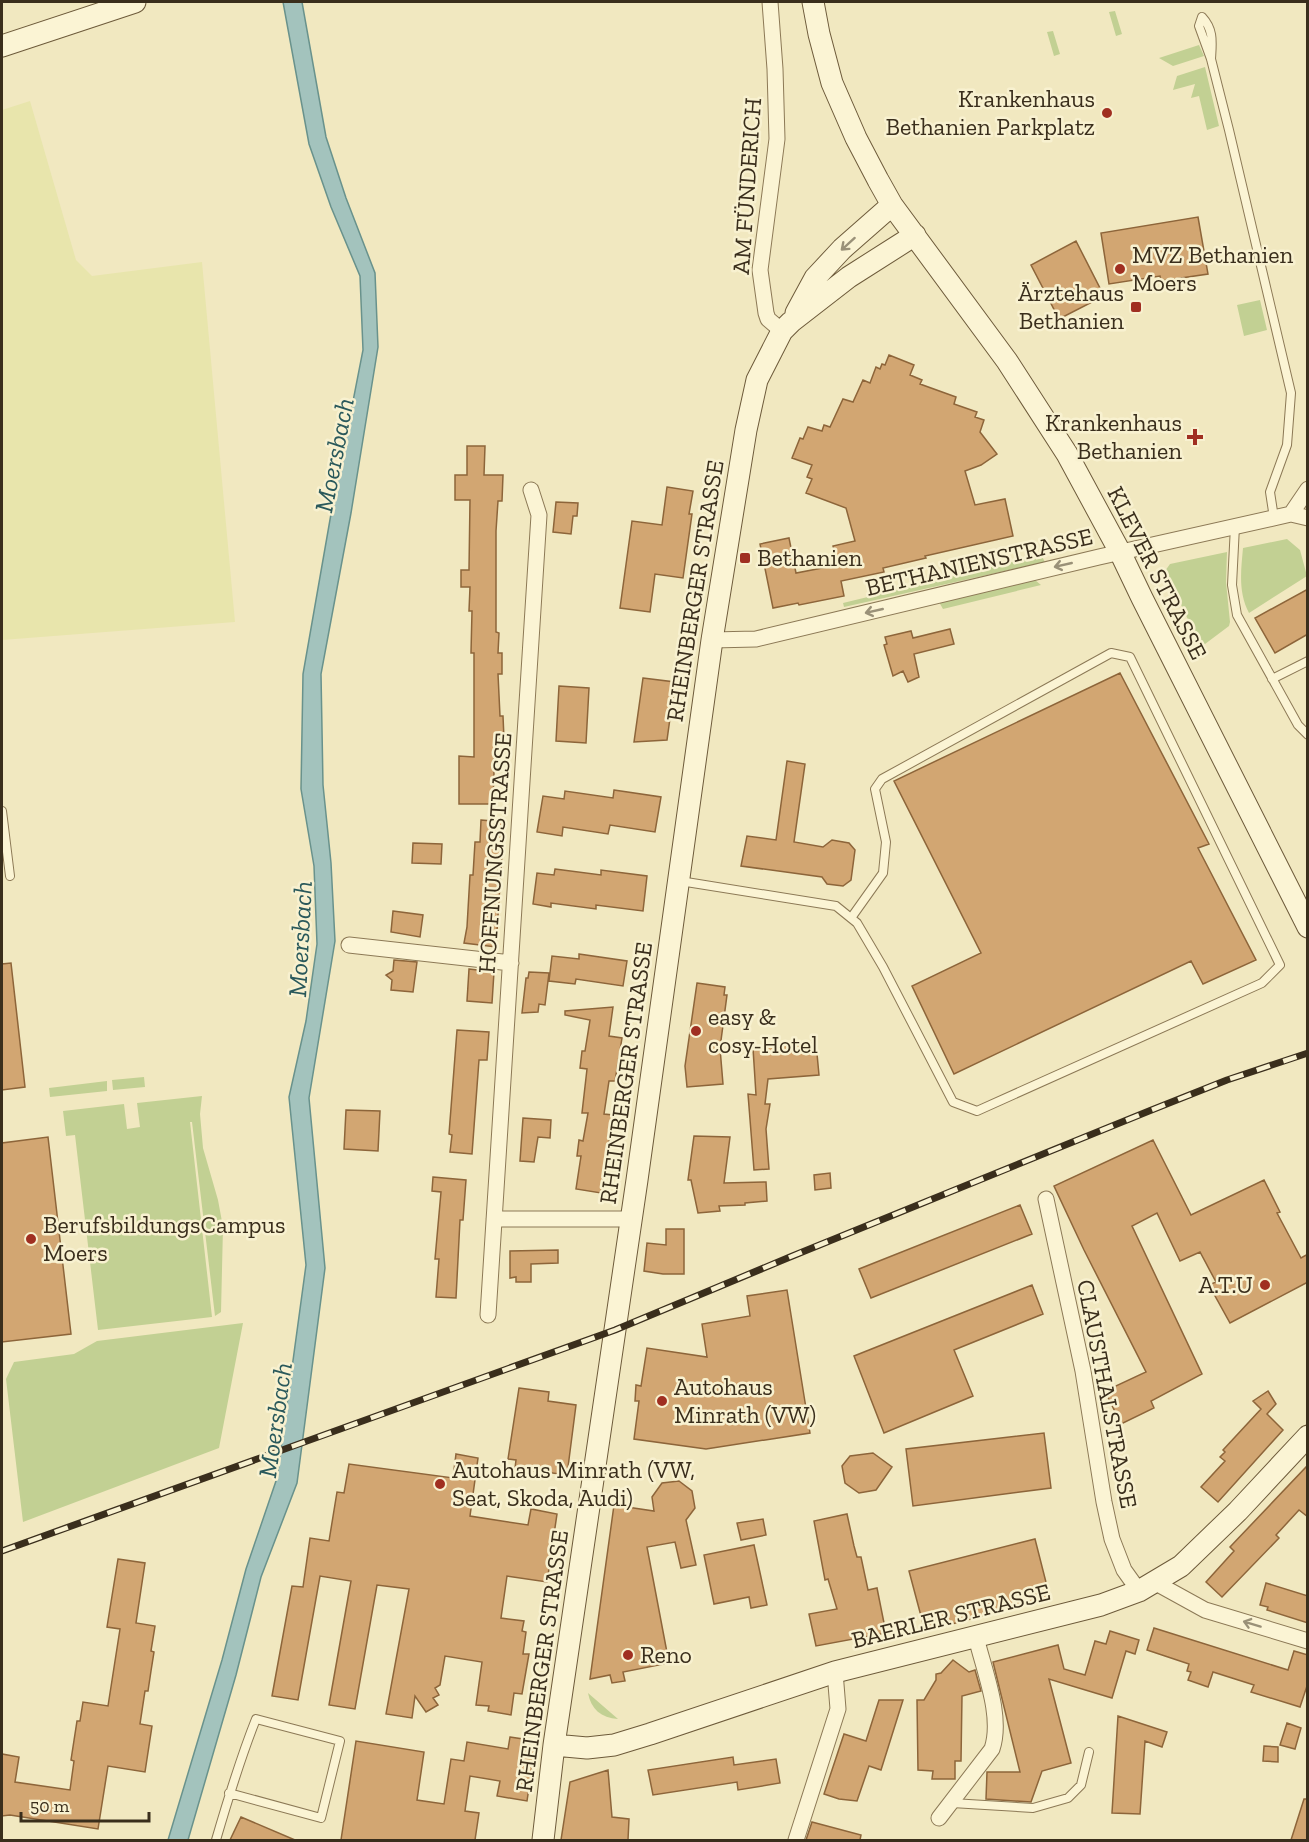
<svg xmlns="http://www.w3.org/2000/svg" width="1309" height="1842" font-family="'Zilla Slab',serif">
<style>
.farmland{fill:#e8e5ac}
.green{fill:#c2d093}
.water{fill:#a3c3bd;stroke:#69928c;stroke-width:1.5}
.building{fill:#d2a672;stroke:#8d653a;stroke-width:1.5}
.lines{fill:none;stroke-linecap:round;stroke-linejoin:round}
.lane-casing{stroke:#8c7956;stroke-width:10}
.street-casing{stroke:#8c7956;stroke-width:17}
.secondary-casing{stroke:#6d5a3a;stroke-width:23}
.lane{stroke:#fbf4d4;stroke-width:8}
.street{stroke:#fbf4d4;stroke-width:15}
.secondary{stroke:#fbf4d4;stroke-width:21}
.rail-casing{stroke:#3a2e1c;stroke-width:7}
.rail{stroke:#f8f1d0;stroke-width:4.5;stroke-dasharray:14;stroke-linecap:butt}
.oneway{stroke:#9a9178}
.poi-dot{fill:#a02f21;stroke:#f8f1d0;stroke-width:2}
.labels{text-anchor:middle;stroke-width:5;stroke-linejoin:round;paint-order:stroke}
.poi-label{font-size:24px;fill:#3a2e1c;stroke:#f8f1d0;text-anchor:start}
.street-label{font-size:24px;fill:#3a2e1c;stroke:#f8f1d0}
.water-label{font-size:26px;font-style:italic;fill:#2a595b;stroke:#f8f1d0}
</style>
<rect width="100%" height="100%" fill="#f1e8c0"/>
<path class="farmland" d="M30,101l46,159 16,16 110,-14 33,360 -233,18v-530z"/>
<path class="green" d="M1115,11l7,23 -6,2 -7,-24z
M1053,31l7,23 -6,2 -7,-24z
M1199,45l5,11 -31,10 -14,-8z
M1205,67l14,59 -12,4 -8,-34 -8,2 4,-14 -22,6 4,-14z
M1260,300l7,30 -23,6 -7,-31z
M1287,539l13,11 7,26 -58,37c-11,-21 -8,-42 -6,-65z
M1227,552l-1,30 4,40 -1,4 -28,21 -36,-76 5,-7z
M1041,555l4,7 -201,45 -1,-4z
M1035,580l6,5 -98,24 -4,-7z
M144,1077l1,10 -32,3 -1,-10z
M107,1081v10l-57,6 -1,-9z
M202,1096l-2,18 3,34 15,52 5,27 -2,85 -6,4 -23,-194h-2l22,195 -114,13 -23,-195 -9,1 -3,-25 61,-7 3,25 13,-2 -3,-24z
M243,1323l-24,125 -196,74 -17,-143 8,-17 60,-8 23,-13z
M588,1693l30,26c-17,-1 -27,-10 -30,-26z"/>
<path class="water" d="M283,2h19l24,135 20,61 29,75 3,74 -27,166 -30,161 2,111 8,78 4,78 -26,157 16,170 -28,215 -36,94 -25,98 -48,165h-20l54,-180 24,-91 31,-91 29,-213 -17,-168 17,-76 11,-77 -3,-78 -13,-77 2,-115 28,-160 32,-164 -3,-74 -29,-69 -22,-63z"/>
<path class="building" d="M1198,217l10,57 -47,7 -1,-5 -51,8 -8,-51z
M1076,241l28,55 -45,23 -28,-54z
M889,355l25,10 -4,10 12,5 -2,4 36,13 -2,7 23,8 -2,5 9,3 -4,12 17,22 -16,11 -16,6 10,34 30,-6 8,37 -88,20 1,2 -43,10 1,4 -43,9 3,15 -45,9 -1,-2 -25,5 -13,-64 29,-6 7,35 42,-8 -5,-19 22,-5 -9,-33 -40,-15 6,-14 -5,-2 5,-12 -20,-7 8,-20 3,1 5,-12 14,4 2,-6 6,2 13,-28 10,3 10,-22 7,3 6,-16 4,2 2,-5 3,1z
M467,446h18l-1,29h19l-1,26h-4l-2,30v101l3,1 -1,20h4v21h-4l2,42h3l1,23h-9l-2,65h-34v-48l15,1v-104h-3l1,-42h-3l1,-24h-9v-17h8l1,-70h-15v-25h12z
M667,487l26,4 -4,23h3l-9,64 -28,-4 -5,38 -30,-4 12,-87 30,4z
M556,502l22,1 -1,13h-4l-2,18 -18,-2z
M1308,589v45l-33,19 -20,-35z
M950,629l4,15 -40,10 5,23 -11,5 -5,-11 -10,5 -9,-31 3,-1 -2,-7 26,-6 2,7z
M1120,673l89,171 -11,4 58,112 -53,24 -12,-23 -237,113 -42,-88 69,-33 -87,-172z
M643,678l32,4 -8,58 -33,2z
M559,686l30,2 -3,55 -30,-2z
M787,761l18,3 -11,78 29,5 9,-7 17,3 6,7 -4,30 -8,6 -16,-2 -5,-7 -81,-11 6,-30 29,4z
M614,790l47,7 -6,35 -45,-7 -2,9 -45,-7 -1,9 -25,-4 6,-36 21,3 1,-8 48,7z
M481,820l23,2 -8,125 -32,-4 3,-16 3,-52h3l2,-33h5z
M413,843l29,1 -1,20 -29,-1z
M555,869l46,6v-5l46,6 -4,35 -47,-6v4l-45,-6v4l-18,-3 4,-31 17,2z
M393,911l30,4 -3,22 -29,-5z
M579,954l48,7 -4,25 -47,-7 -1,5 -26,-3 3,-25 27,3z
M394,960l23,2 -4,30 -22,-2 1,-10 -6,-5 7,-4z
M11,963l14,124 -23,3v-126z
M469,969l25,3 -2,31 -25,-2z
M529,972l20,1 -4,32 -6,-1 -1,8 -16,1 4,-35h2z
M697,983l28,4 -1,8h3l-7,53 3,36 -36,3 -2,-21z
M613,1007l-4,29 13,2 -7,43h-6l-5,33 9,1 -12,78 -25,-4 5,-33h-4l2,-16 4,1 5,-28h-6l5,-44 -7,-1 2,-17h3l5,-31 -25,-5v-4z
M457,1030l32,2 -2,28h-8l-7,94 -22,-2 2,-17 -3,-1z
M816,1043l3,32 -51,4 -3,25h5l-4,25 3,40 -15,1 -6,-76 8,1 -3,-47z
M346,1110l34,1 -2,40 -34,-2z
M523,1118l28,2 -1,18 -12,-1 -4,25 -14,-1z
M694,1136l36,1 -6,46 42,-1 1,19 -22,2v2l-26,1 1,5 -22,2 -7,-33h-3z
M48,1137l23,197 -69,8v-199z
M1153,1140l38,75 73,-35 16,32 -3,1 24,45 7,-4v28l-78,41 -21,-38 7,-3 -16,-30 -20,9 -23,-48 -25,13 70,148 -51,27 3,7 -33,16 -16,-33 41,-19 -62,-122 -30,-64z
M830,1173l1,15 -16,2 -1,-15z
M433,1177l33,3 -3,40h-3l-4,78 -20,-1 3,-38h-4l6,-67 -9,-1z
M1020,1205l12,29 -161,64 -12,-29z
M666,1229h18v45h-21l-19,-3 3,-28 19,2z
M558,1250v13l-27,1v18h-15v-5l-6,1v-27z
M1032,1285l11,29 -89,36 19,46 -89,37 -30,-77z
M787,1290l23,143 -104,16 -72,-10 5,-38h-4l1,-16 5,1 6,-38 60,9 -5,-33 48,-8 -3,-20z
M519,1388l30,4 -1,9 28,4 -9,70 -52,-7 1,-8 -8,-1z
M1268,1391l8,13 -9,10 16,16 -65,72 -17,-15 24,-26 -5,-4 5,-5 -2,-2 38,-41 -8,-8z
M1044,1433l7,55 -138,18 -7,-57z
M873,1453l19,14 -16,23 -17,3 -14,-10 -3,-17 8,-10z
M456,1454l22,4 -8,58 58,9 3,-16 26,5 -10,68 -40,-6 -6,42 23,3 -2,10 4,1 -3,22h6l-7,40 -8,-1 -3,22 -23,-4 1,-5 -13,-1 6,-43 -37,-6 -5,29 -5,3 4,7 -6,3 5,7 -12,7 -11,-16 -3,22 -26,-4 23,-125 -32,-4 -22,124 -26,-4 22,-124 -31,-5 -22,124 -26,-4 20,-110 11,1 7,-49 19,3 8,-49 7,1 5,-29 104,14z
M1308,1465v52l-9,-7 -23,25 3,3 -57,59 -16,-15 28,-31 -4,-4z
M679,1481l13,10 3,17 -9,12 10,45 -15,3 -6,-26 -28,5 22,116 -46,9 2,9 -13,2 -2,-8 -20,4 24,-174 40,6 -2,-14 10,-14z
M847,1514l7,32 3,11h4l7,33 9,-2 9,45 -70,13 -7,-32 28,-5 -9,-30 -3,1 -11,-59z
M763,1519l3,16 -25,5 -4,-17z
M1035,1539l15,59 -125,33 -16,-60z
M754,1545l13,60 -16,3 -2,-11 -35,7 -10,-49z
M118,1559l27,4 -9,60 19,3 -4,25 3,1 -3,19 -3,20h-3l-5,33 12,2 -7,46 -37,-6 -10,63 -88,-14 -8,1v-62l17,3 -4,25 55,8 4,-29 -3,-1 6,-39h3l3,-19 25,4 12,-77 -13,-2z
M1266,1583l42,13v27l-41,-13 1,-3 -8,-2z
M1154,1628l134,42 6,-19 14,4v28l-8,24 -49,-15 3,-7 -41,-13 -5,15 -20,-7 3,-8 -4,-1 2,-7 -42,-14z
M1110,1631l29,9 -4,14 -9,-3 -14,47 -63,-19 22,84 -29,8 -11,31 -45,-3 1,-27h33l-27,-110 65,-17 6,24 21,6 10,-34 11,3z
M953,1660l16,12 6,-2 6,21 -19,5 -1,65h-6v18h-23l1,-8 -15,-1 -1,-70h7l12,-20v-6l5,-1z
M879,1700h24l-22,70 -12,-4 -12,35 -18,-2 -15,-5 20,-60 22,7z
M1118,1716l49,16 -5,15 -17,-6 -5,73 -28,-1z
M1287,1723l14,5 -6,21 -15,-4z
M510,1737l26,4 -9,60 -30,-5 3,-15 -30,-5 -5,35 14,2 -4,27h-134l15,-99 68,11 -7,48 27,4 7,-45 13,2 3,-19 41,7z
M1264,1746l14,1v15l-15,-1z
M733,1757l1,8 42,-6 4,24 -42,7 -1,-8 -84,13 -5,-25z
M608,1770l4,47 17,2 -1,21h-67l9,-58z
M1304,1799h4v41h-17z
M241,1817l54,23h-65z
M812,1822l49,13 -1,5h-54z"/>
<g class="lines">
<defs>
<path id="lane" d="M1211,59c1,-17 3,-29 -9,-42l-3,9 12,33 18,71 62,263 -4,52 -17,47 4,26
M1235,526l-3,59 5,30 61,110 10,10
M1272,679l36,-18
M2,811l8,65
M680,881l156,25 21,17 26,44 70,135 24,9 285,-128 18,-18 -150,-308 -19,-4 -229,126 -7,10 11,53 -3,31 -32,45
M952,1803l81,5 35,-10 13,-13 8,-33
M216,1840c12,-41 24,-81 40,-121l84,22 -19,77 -92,-25"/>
<path id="street" d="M770,2l5,67 2,70 -17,131 6,43 2,6 14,12
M1291,514l17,-25
M712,640l44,-1 343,-82 192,-43 17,4
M349,945l162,18
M1046,1199l37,172 21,131 8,37 12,31 15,21
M494,1219h137
M488,1315l51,-800 -8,-25
M1156,1583l49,27 103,31
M939,1818l53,-69c11,-33 -8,-78 -16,-112
M796,1840l42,-131 -3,-37"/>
<path id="secondary" d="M813,2l6,32 13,49 24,55 22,42 14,25 115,156 60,93 53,98 22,46 166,329
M2,46l133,-44
M796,313l19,-35 27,-29 50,-44
M554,1745l33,3 27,-3 36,-11 185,-62 266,-67 38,-14 42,-25 57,-55 70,-75
M543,1840l11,-95 83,-565 75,-540 34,-210 11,-50 25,-49 9,-9 58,-45 66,-42"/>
</defs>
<use href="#lane" class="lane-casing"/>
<use href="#street" class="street-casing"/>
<use href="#secondary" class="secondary-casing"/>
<use href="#lane" class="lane"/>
<use href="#street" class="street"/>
<use href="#secondary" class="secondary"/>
<defs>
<path id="rail" d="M2,1551l613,-221 175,-73 359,-146 78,-31 81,-27"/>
</defs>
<use href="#rail" class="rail-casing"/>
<use href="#rail" class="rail"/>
</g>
<defs><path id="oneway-shaft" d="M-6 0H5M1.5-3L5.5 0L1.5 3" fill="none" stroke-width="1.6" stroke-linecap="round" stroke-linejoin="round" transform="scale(1.5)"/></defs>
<g class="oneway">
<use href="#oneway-shaft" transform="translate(848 244) rotate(138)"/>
<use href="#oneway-shaft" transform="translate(1063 565) rotate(167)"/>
<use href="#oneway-shaft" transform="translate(874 611) rotate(167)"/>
<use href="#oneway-shaft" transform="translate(1252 1624) rotate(-163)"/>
</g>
<g class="poi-dot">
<circle cx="1107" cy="113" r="6"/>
<circle cx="1120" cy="269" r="6"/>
<rect x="1130" y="301" width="12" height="12" rx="3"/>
<path d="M1192 428h6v6h6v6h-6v6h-6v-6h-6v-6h6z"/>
<rect x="739" y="552" width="12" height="12" rx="3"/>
<circle cx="696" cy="1031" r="6"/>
<circle cx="31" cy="1239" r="6"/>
<circle cx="1265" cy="1285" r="6"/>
<circle cx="662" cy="1401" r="6"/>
<circle cx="440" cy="1484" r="6"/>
<circle cx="628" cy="1655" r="6"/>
</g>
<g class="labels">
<g class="poi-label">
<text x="1095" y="107" text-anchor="end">Krankenhaus<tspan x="1095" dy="28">Bethanien Parkplatz</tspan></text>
<text x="1132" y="263">MVZ Bethanien<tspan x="1132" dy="28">Moers</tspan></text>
<text x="1124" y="301" text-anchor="end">Ärztehaus<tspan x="1124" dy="28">Bethanien</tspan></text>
<text x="1182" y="431" text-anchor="end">Krankenhaus<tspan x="1182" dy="28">Bethanien</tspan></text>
<text x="757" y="566">Bethanien</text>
<text x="708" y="1025">easy &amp;<tspan x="708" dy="28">cosy-Hotel</tspan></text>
<text x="43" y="1233">BerufsbildungsCampus<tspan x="43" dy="28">Moers</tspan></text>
<text x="1253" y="1293" text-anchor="end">A.T.U</text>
<text x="674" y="1395">Autohaus<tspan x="674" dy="28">Minrath (VW)</tspan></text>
<text x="452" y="1478">Autohaus Minrath (VW,<tspan x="452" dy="28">Seat, Skoda, Audi)</tspan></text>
<text x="640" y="1663">Reno</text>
</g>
<g class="street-label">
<text transform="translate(747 186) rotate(-86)" y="8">AM FÜNDERICH</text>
<text transform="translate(979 562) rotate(-13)" y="8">BETHANIENSTRASSE</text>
<text transform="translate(1157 573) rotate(63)" y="8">KLEVER STRASSE</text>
<text transform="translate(695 591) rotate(-81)" y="8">RHEINBERGER STRASSE</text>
<text transform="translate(495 853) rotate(-86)" y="8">HOFFNUNGSSTRASSE</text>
<text transform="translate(626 1073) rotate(-82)" y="8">RHEINBERGER STRASSE</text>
<text transform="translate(1107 1394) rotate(79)" y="8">CLAUSTHALSTRASSE</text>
<text transform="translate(951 1616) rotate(-14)" y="8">BAERLER STRASSE</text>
<text transform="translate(542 1661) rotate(-82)" y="8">RHEINBERGER STRASSE</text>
</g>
<g class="water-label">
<text transform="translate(334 455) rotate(-79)" y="9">Moersbach</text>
<text transform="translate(300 939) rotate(-87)" y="9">Moersbach</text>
<text transform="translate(275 1420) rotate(-82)" y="9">Moersbach</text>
</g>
</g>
<rect width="1309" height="1842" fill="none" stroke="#3a2e1c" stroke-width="6"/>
<path d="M21 1812v9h128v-9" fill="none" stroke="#3a2e1c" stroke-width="3"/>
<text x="30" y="1812" font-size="18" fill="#3a2e1c" stroke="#f8f1d0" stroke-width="4.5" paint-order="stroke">50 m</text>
</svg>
